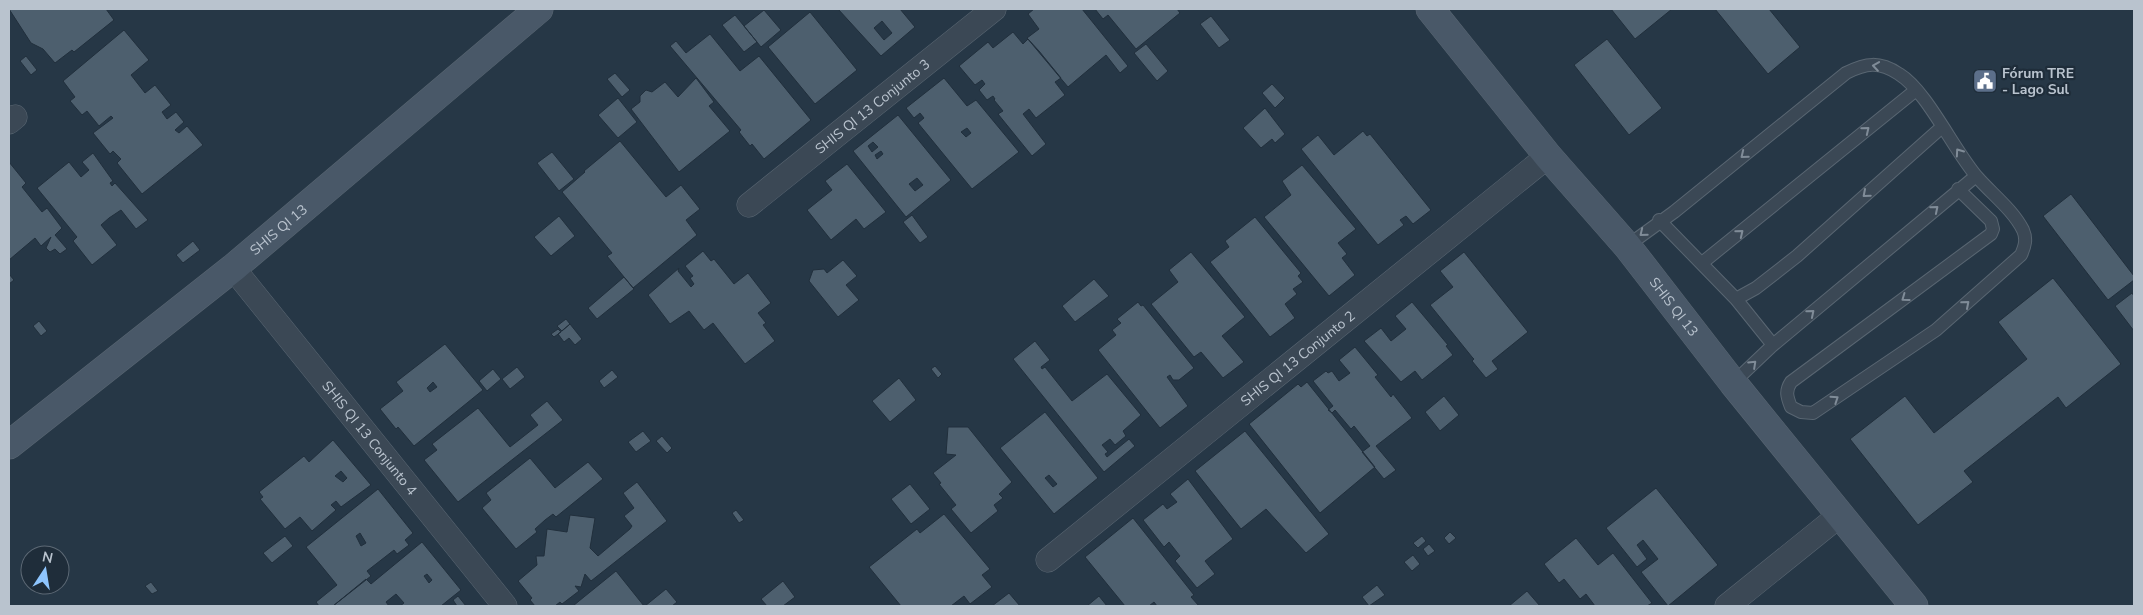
<svg xmlns="http://www.w3.org/2000/svg" width="2143" height="615" font-family="'Nunito Sans',sans-serif">
<style>
.building{fill:#4d5f6e;stroke:#212f3c;fill-rule:evenodd}
.lines{fill:none;stroke-linecap:round;stroke-linejoin:round}
.lane-casing{stroke:#596672;stroke-width:14}
.street-casing{stroke:#596672;stroke-width:25}
.secondary-casing{stroke:#596672;stroke-width:29}
.lane{stroke:#3b4855;stroke-width:12}
.street{stroke:#3b4855;stroke-width:24}
.secondary{stroke:#495868;stroke-width:28}
.oneway{stroke:#808c98}
.labels{text-anchor:middle;stroke-width:4.5;stroke-linejoin:round;paint-order:stroke}
.poi-label{font-size:14px;font-weight:bold;fill:#b9c3ce;stroke:#1f2d3a;text-anchor:start}
.street-label{font-size:14px;fill:#b9c3ce;stroke:#1f2d3a}
</style>
<rect width="100%" height="100%" fill="#263746"/>
<path class="building" d="M9,9h97l8,11 -40,32 -2,-2 -17,13 -12,-14 -12,-6z
M838,9h62l15,18 -34,29zM882,21l10,12 -8,7 -10,-12z
M1034,9h48l46,57 -8,7 -14,-18 -38,32 -41,-49 12,-9 -11,-15z
M1095,9h82l3,4 -44,36 -28,-34 -5,4z
M1611,9h61l-37,30z
M1715,9h54l31,38 -32,27z
M764,10l17,20 -20,17 -17,-21z
M810,12l47,58 -42,34 -47,-57z
M735,15l22,27 -13,10 -22,-27z
M1211,16l19,24 -11,8 -19,-24z
M124,30l25,30 -18,15 14,18 10,-8 16,20 -9,7 5,7 9,-7 8,10 -9,8 4,3 8,-7 16,19 -61,49 -25,-31 4,-4 -8,-8 -3,3 -17,-21 20,-15 -2,-2 -12,10 -12,-15 -5,4 -12,-14 5,-4 -12,-16z
M1013,32l10,12 5,-5 11,12 22,27 -6,4 10,13 -29,23 -7,-9 -6,5 23,30 -14,12 -34,-42 5,-3 -9,-11 1,-1 -2,-3 -6,4 -8,-10 6,-6 -3,-4 -7,5 -16,-19 29,-24 5,6z
M710,34l30,37 19,-15 52,64 -47,39 -12,-15 -2,2 -11,-14 2,-2 -71,-84 6,-5 10,12z
M1607,39l55,69 -33,27 -55,-70z
M1146,44l22,27 -11,10 -23,-28z
M26,56l11,14 -6,5 -11,-14z
M615,73l15,17 -8,7 -15,-18z
M696,78l18,24 -5,4 21,25 -51,41 -48,-63 9,-7v-6l6,-6 6,2 13,-10 13,15z
M944,78l23,28 9,-6 43,52 -47,37 -54,-66 6,-5 -4,-5 -6,5 -8,-10zM967,128l4,5 -5,4 -5,-5z
M1272,84l13,14 -10,10 -13,-15z
M618,98l19,24 -19,16 -20,-23z
M1265,108l20,26 -10,9 -3,-4 -11,9 -18,-20z
M898,115l53,65 -45,37 -53,-66zM873,142l5,5 -6,5 -4,-6zM881,151l2,3 -6,5 -2,-4zM917,178l6,7 -8,6 -6,-7z
M1363,131l4,5 3,-2 61,76 -18,14 -7,-8 -6,4 4,5 -26,20 -77,-96 17,-14 16,20z
M620,141l46,56 15,-12 19,24 -14,11 11,15 -64,53 -26,-32 5,-3 -50,-61 23,-20 -1,-1z
M552,152l22,27 -15,12 -22,-28z
M93,153l20,28 -3,2 2,3 3,-3 33,37 -12,9 -15,-19 -12,8 -8,7 16,20 -25,20 -19,-24 4,-4 -40,-49 32,-26 12,15 8,-7 -7,-8z
M9,162l17,21 -4,4 20,25 5,-4 15,20 -7,7 12,14 -7,5 -5,-5 -5,3 -4,-4 5,-11 -10,9 -6,-8 -26,22z
M847,164l39,48 -22,17 -8,-10 -25,21 -24,-30 25,-20 -7,-9z
M1302,165l54,64 -18,14 9,11 -5,4 13,17 -26,21 -65,-79 27,-22 -9,-14z
M2071,194l63,82v4l-26,20 -65,-84z
M912,215l16,22 -8,6 -17,-21z
M559,216l16,20 -24,20 -17,-19z
M1255,217l46,56 -3,3 5,6 -10,7 4,5 -12,10 10,14 -25,19 -60,-75 19,-15 -4,-6z
M193,241l7,9 -17,13 -7,-8z
M703,251l8,10 3,-2 20,25 14,-11 23,30 -13,10 8,10 -3,2 12,16 -30,23 -32,-41 -9,7 -15,-19 -19,13 -22,-29 31,-27 -1,3 13,16 3,-3 -4,-6 3,-2 -8,-10z
M1191,252l54,65 -23,19 22,26 -21,16 -22,-26 -7,5 -43,-53 27,-22 -9,-12z
M1464,252l64,80 -36,29 6,8 -12,9 -14,-17 2,-2 -2,-2 -42,-52 23,-18 -13,-16z
M843,260l14,16 -11,9 13,15 -21,17 -29,-36 4,-11 11,-1 3,4z
M9,274l5,6 -5,4z
M624,277l10,12 -37,30 -9,-11z
M2053,278l68,86 -55,44 -8,-11 -94,74 9,11 -55,43 -68,-86 55,-43 29,37 93,-74 -29,-37z
M1094,279l15,17 -34,26 -13,-16z
M2132,293l2,3v35l-19,-25z
M1138,302l3,4 2,-1 51,63 -15,12h-6l-3,-5 -3,2 21,29 -28,22 -62,-78 18,-15 -4,-5 9,-7 -4,-4z
M1412,302l36,43 -2,1 7,9 -31,25 -7,-9 -14,11 -37,-41 17,-13 10,13 15,-12 -11,-13z
M566,319l4,5 -8,7 -5,-5z
M39,321l8,10 -6,5 -8,-10z
M570,324l12,15 -7,6 -6,-7 -5,4 -6,-8z
M558,329l3,3 -7,5 -3,-3z
M1035,341l15,19 -9,7 1,2 3,-2 27,34 35,-27 34,41 -18,16 3,5 -11,9 -5,-6 -8,6 6,7 -3,2 2,3 22,-18 6,7 -31,26 -91,-113z
M445,344l38,46 -69,56 -16,-19 -2,2 -16,-20 23,-18 -7,-9zM433,382l4,5 -7,5 -3,-4z
M1355,347l23,28 -3,2 16,20 2,-3 19,24 -36,28 20,24 -12,9 -22,-27 8,-6 -16,-20 -3,3 -16,-19 -3,3 -4,-3 5,-4 -20,-25 13,-10 2,2 4,-2 7,10 11,-8 -11,-13z
M935,366l7,8 -4,4 -7,-9z
M517,367l8,10 -15,12 -8,-10z
M493,369l8,10 -14,12 -8,-10z
M612,370l6,7 -14,11 -5,-7z
M899,378l17,22 -26,22 -18,-21z
M1307,382l68,85 -55,46 -71,-89 49,-40 3,3z
M1444,396l15,19 -19,16 -15,-19z
M547,401l16,19 -105,82 -34,-42 13,-10 -5,-6 46,-36 32,39 28,-22 -8,-10z
M1045,412l53,66 -44,36 -54,-66zM1049,475l8,9 -4,3 -8,-9z
M948,427h20l44,55 -13,12 4,4 -9,7 4,6 -27,22 -20,-24 5,-4 -17,-21 2,-1 -8,-10 23,-18 -10,-1z
M643,431l8,10 -15,11 -8,-10z
M1245,431l84,103 -23,19 -40,-44 -25,20 -46,-58z
M662,436l10,12 -5,5 -11,-12z
M333,440l38,45 -30,22 -5,-6 -5,4 5,5 -24,21 -12,-14 -15,12 -25,-30 3,-2 -4,-5 45,-36 5,6zM341,471l6,7 -4,4 -8,-6z
M530,458l25,30 33,-26 15,17 -47,38 -3,-3 -8,6 -10,9 2,3 -21,17 -34,-41 9,-8 -5,-7z
M1188,479l45,60 -28,22 10,13 -18,14 -22,-27 5,-5 -11,-14 -5,5 -21,-27 20,-16 4,5 10,-7 -7,-8z
M637,482l30,39 -76,60 -6,-7 -4,13 -6,-1 4,5 -17,13 -2,-2 -5,4h-20l-5,-6 2,-2 -14,-17 19,-16 -1,-9h8l3,-27 20,3 3,-17 25,3 -5,30 8,8 32,-27 2,-3 -8,-10 10,-8 -11,-15z
M910,484l20,25 -19,15 -20,-25z
M1656,488l62,77 -50,41 -27,-34 17,-13 -15,-19 -6,5 10,14 -10,8 -31,-39z
M378,489l35,44 -8,7 4,5 -12,9 -3,-4 -27,21 4,5 -38,30h-14l-3,-4 21,-17 -31,-38zM360,533l6,10 -5,3 -5,-10z
M736,510l8,10 -5,3 -7,-10z
M944,514l46,55 -8,6 10,12 -22,17 -6,-8 -13,10h-50l-32,-39 48,-38 3,4z
M1133,518l61,77 -3,2 8,9h-42l-3,-4 -5,4h-24l-40,-49z
M1450,532l6,6 -7,6 -5,-6z
M285,536l8,10 -21,17 -9,-10z
M1422,536l4,5 -8,7 -5,-5z
M1576,538l22,27 15,-12 39,50 -5,3h-52l-9,-12 -6,5 -16,-20 -5,4 -15,-19z
M422,542l39,48 -20,16h-41l4,-3 -8,-9 -10,8 3,4h-56l33,-27 5,5zM427,574l5,6 -3,3 -5,-7z
M1429,544l6,7 -7,5 -5,-7z
M1413,555l7,9 -8,7 -8,-9z
M616,571l28,35h-71l6,-5z
M783,581l12,16 -12,9h-16l-6,-7z
M151,582l7,9 -6,3 -7,-8z
M1377,585l8,10 -16,11 -7,-9z
M666,589l11,13 -5,4h-27z
M1527,591l13,15h-31z
M1009,593l11,13h-28z
M458,596l8,10h-9l-4,-6z
M1099,596l8,10h-20z"/>
<g class="lines">
<defs>
<path id="lane" d="M1659,220l77,79 37,46
M1627,246l47,-34 172,-139c20,-10 33,-12 53,1 28,17 55,77 79,104 14,16 35,32 45,52 4,9 2,16 -2,25l-85,75 -123,83 -12,-1 -10,-5c-4,-10 -6,-16 0,-25l200,-148 2,-5 -2,-8 -33,-32
M1702,263l214,-173
M1736,299l20,-11 41,-32 145,-129
M1733,383l40,-38 203,-169"/>
<g id="street">
<path d="M9,122l6,-5"/>
<path id="s1" d="M749,205l245,-196"/>
<path id="s2" d="M233,268l272,338"/>
<path id="s3" d="M1048,560l500,-404"/>
<path d="M1727,606l113,-91"/>
</g>
<g id="secondary">
<path id="s4" d="M1430,9l118,147 79,90 106,137 181,223"/>
<path id="s5" d="M9,445l224,-177 306,-259"/>
</g>
</defs>
<use href="#lane" class="lane-casing"/>
<use href="#street" class="street-casing"/>
<use href="#secondary" class="secondary-casing"/>
<use href="#lane" class="lane"/>
<use href="#street" class="street"/>
<use href="#secondary" class="secondary"/>
</g>
<defs><path id="oneway-chevron" d="M-2-3.5L2.5 0L-2 3.5" fill="none" stroke-width="1.6" stroke-linecap="round" stroke-linejoin="round" transform="scale(1.25)"/></defs>
<g class="oneway">
<use href="#oneway-chevron" transform="translate(1876 66) rotate(-172)"/>
<use href="#oneway-chevron" transform="translate(1866 130) rotate(-39)"/>
<use href="#oneway-chevron" transform="translate(1959 152) rotate(-125)"/>
<use href="#oneway-chevron" transform="translate(1744 155) rotate(141)"/>
<use href="#oneway-chevron" transform="translate(1866 194) rotate(139)"/>
<use href="#oneway-chevron" transform="translate(1935 209) rotate(-40)"/>
<use href="#oneway-chevron" transform="translate(1643 233) rotate(141)"/>
<use href="#oneway-chevron" transform="translate(1740 233) rotate(-39)"/>
<use href="#oneway-chevron" transform="translate(1905 298) rotate(144)"/>
<use href="#oneway-chevron" transform="translate(1966 304) rotate(-41)"/>
<use href="#oneway-chevron" transform="translate(1811 313) rotate(-40)"/>
<use href="#oneway-chevron" transform="translate(1753 364) rotate(-43)"/>
<use href="#oneway-chevron" transform="translate(1835 399) rotate(-34)"/>
</g>
<defs>
<symbol id="civic-square" viewBox="-11 -11 22 22"><rect x="-9" y="-9" width="18" height="18" rx="4" fill="#5c6f8a" stroke="#1f2d3a"/><path d="M-.6-6.5H3V-4.5H.6V-3L4-1V1h2V6H-6V1h2V-1L-.6-3ZM-1.2 2.5V6h2.4V2.5Z" fill="#fff"/></symbol>
</defs>
<g fill-rule="evenodd">
<use href="#civic-square" x="1971" y="67" width="28" height="28"/>
</g>
<g class="labels">
<g class="poi-label">
<text x="2002" y="78">Fórum TRE<tspan x="2002" dy="16">- Lago Sul</tspan></text>
</g>
<g class="street-label">
<text dy="5" stroke="none"><textPath href="#s1" startOffset="158">SHIS QI 13 Conjunto 3</textPath></text>
<text dy="5" stroke="none"><textPath href="#s5" startOffset="345">SHIS QI 13</textPath></text>
<text dy="5" stroke="none"><textPath href="#s4" startOffset="385">SHIS QI 13</textPath></text>
<text dy="5" stroke="none"><textPath href="#s3" startOffset="321">SHIS QI 13 Conjunto 2</textPath></text>
<text dy="5" stroke="none"><textPath href="#s2" startOffset="218">SHIS QI 13 Conjunto 4</textPath></text>
</g>
</g>
<rect width="2143" height="615" fill="none" stroke="#b9c3ce" stroke-width="20"/>
<g transform="translate(45 570) rotate(12)"><circle r="24" fill="#1f2d3a" stroke="#5d6975"/>
<path d="M0-4L9 19L0 12L-9 19Z" fill="#8ec5fe"/>
<text y="-8" font-size="14" font-weight="bold" text-anchor="middle" fill="#b9c3ce">N</text>
</g>
</svg>
